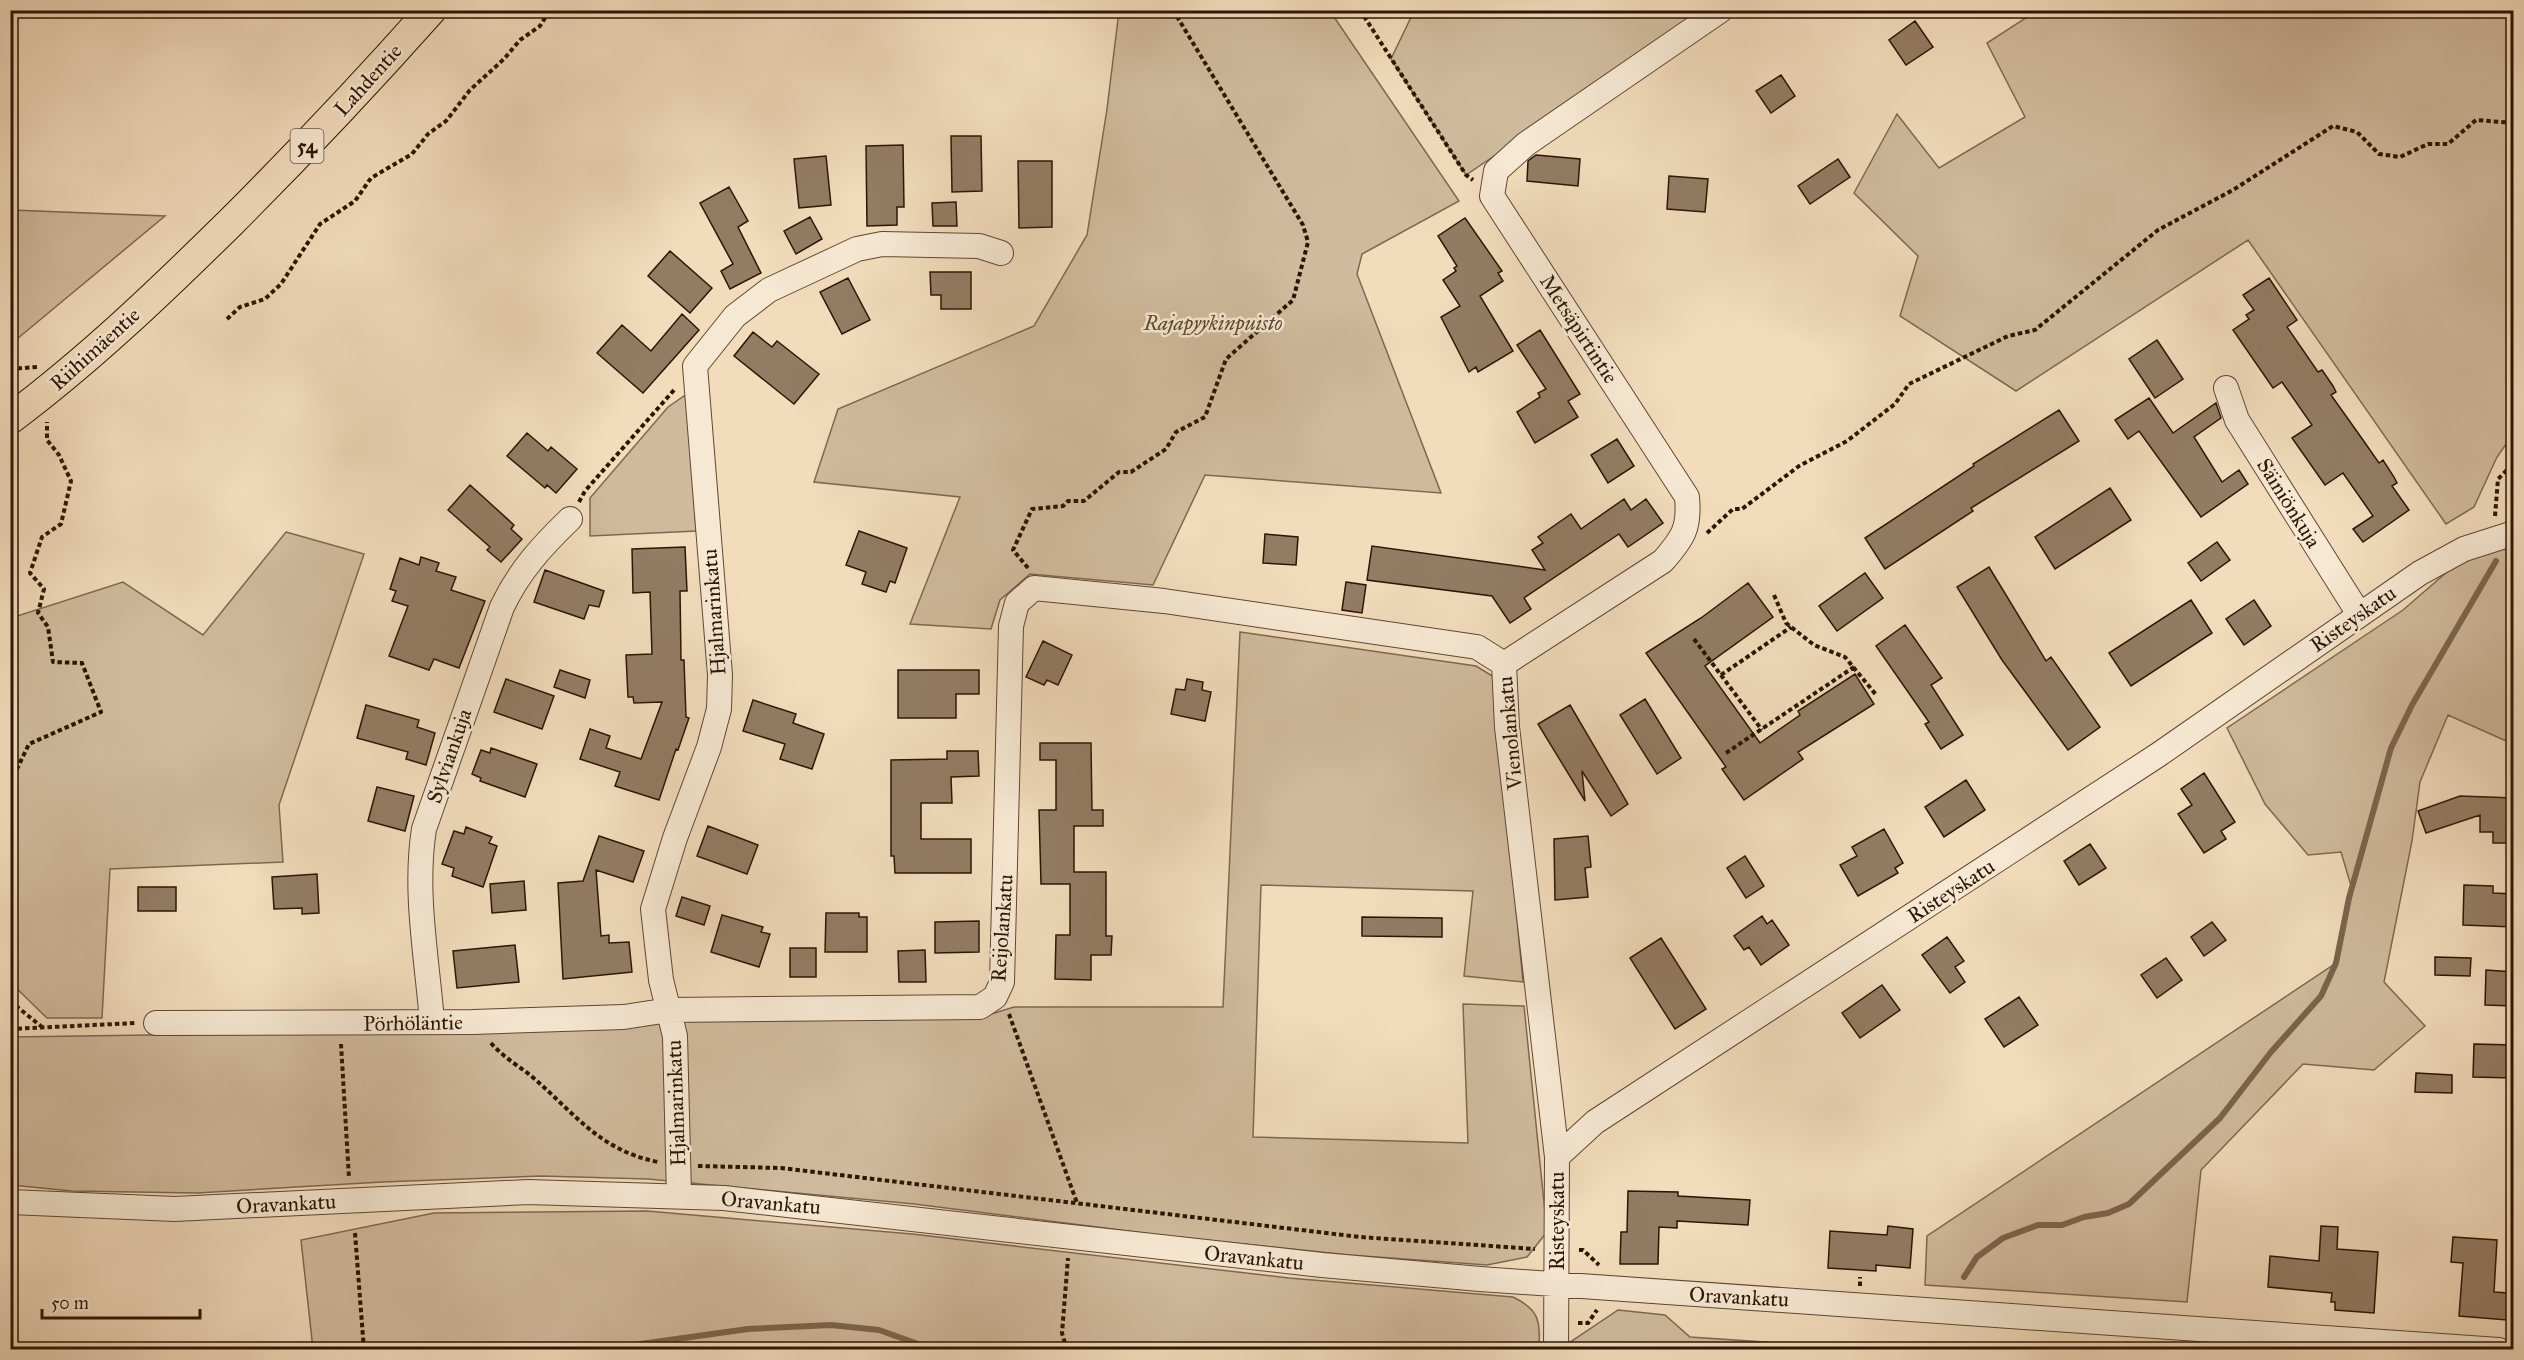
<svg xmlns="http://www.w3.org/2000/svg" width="2524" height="1360" font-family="'IM FELL Great Primer',serif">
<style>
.green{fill:#d0ba9d;stroke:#7e6850;stroke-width:1.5}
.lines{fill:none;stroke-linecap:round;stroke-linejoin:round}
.stream{stroke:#7b644d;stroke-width:6}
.building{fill:#937c64;stroke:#2c1504;stroke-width:1.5}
.minor-casing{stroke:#5e4732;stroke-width:26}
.major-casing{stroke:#2c1504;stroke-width:32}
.path{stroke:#2c1504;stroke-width:4;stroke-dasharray:4.5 3;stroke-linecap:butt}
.minor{stroke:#f7e8d3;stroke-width:24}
.major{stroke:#f2dcbc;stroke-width:30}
.labels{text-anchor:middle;stroke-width:5;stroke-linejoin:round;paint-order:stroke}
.shield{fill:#f7e8d3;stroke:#695442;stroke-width:1.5}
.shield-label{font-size:20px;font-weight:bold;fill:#2c1504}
.street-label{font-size:21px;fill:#2c1504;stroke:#f7e8d3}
.park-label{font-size:21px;font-style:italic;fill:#5d4732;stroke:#f7e8d3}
</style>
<rect width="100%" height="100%" fill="#f2dcbc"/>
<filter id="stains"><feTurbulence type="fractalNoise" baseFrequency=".00333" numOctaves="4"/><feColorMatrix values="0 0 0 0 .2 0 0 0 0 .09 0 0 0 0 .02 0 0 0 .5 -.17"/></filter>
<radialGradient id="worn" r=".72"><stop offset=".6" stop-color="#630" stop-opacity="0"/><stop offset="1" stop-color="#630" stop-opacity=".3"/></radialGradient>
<path class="green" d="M2038,10l475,1v423l-16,23 -23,50 -28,17 -198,-284 -232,151 -116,-75 18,-60 -64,-63 43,-79 42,54 86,-51 -38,-74z
M1119,11h211l129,190 -97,53 -5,20 84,219 -236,-18 -52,110 -123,-11 -30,26 -9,29 -81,-5 50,-127 -146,-15 24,-73 196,-83 53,-91 20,-126z
M1414,11h294l-242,164 -75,-116z
M11,208v2l154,6 -154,128z
M684,396l5,4 7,131 -106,5v-38l78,-91z
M286,532l78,22 -85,251 4,57 -173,7 -8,149h-55l-36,-35v-365l112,-36 80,53z
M2497,548l16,2v194l-65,-29 -28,67 -8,59 -28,141 41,44 -51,44 -71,-6 -102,106 -14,132 -262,-17 2,-49 409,-273 16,-74 -11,-37 -33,3 -43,-51 -38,-76 176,-118 51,-44z
M1240,632l236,34 18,11 29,305 -59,-6 9,-85 -212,-6 -8,252 215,6 -5,-139 61,2 23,226 -20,25 -40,8 -138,-10 -181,-19 -254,-32 -266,-25 -107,-3 -159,6 -185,11 -125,-2 -61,-6 -1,-148 581,-8 121,-10h263l39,-12h209z
M647,1211l265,23 377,44 224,19c27,13 27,24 26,52h-1226l-12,-109 133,-27z
M1618,1310l47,5 25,22 177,12 -301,1v-5z"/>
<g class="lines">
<path class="stream" d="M1964,1277l13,-20 26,-19 35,-13h24l22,-8 24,-4 21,-9 91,-86 51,-66 50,-56 15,-33 13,-65 42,-150 21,-43 84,-144
M619,1350l14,-5 115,-16 83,-4 48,5 56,20"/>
</g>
<path class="building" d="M1915,21l18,26 -27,18 -17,-25z
M1781,75l14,21 -24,17 -15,-22z
M951,136h30l1,55 -30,1z
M903,145l1,62h-7v18l-30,1 -1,-80z
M1536,155l44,4 -2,27 -51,-5 1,-20z
M826,156l5,49 -32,3 -5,-49z
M1838,159l12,18 -40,27 -12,-18z
M1018,161h34v66l-33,1z
M1669,176l39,3 -3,33 -38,-3z
M729,187l19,34 -10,6 23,46 -31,16 -9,-18 12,-7 -33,-61z
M956,202l1,24h-24l-1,-23z
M810,217l12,22 -26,15 -12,-23z
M1465,218l37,53 -4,2 5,8 -23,15 33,55 -35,21 -2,-5 -7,5 -28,-55 19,-11 -17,-26 13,-9 -2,-3 3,-2 -19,-30z
M670,251l42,37 -22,25 -42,-37z
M930,272h41v37h-30v-14h-10z
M848,278l22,42 -28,14 -22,-42z
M2269,278l28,42 -10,7 31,45 4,-2 11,16 3,6 -5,3 32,45 16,23 4,-3 11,17 3,6 -5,3 17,24 -46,32 -10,-13 20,-13 -30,-43 -18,12 -33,-47 20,-13 -30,-43 -9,6 -40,-58 16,-11 -3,-4 8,-5 -11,-15z
M682,314l17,16 -56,63 -46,-40 25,-28 29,26z
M1540,330l40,64 -12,7 10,16 -43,26 -18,-31 23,-15 -2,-4 8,-4 -29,-44z
M753,332l19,15 5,-6 42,33 -25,30 -60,-48z
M2157,340l26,39 -28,19 -26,-39z
M2149,398l24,35 43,-30 5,15 -27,19 28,45 17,-12 9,14 -47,33 -62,-86 -11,8 -13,-19z
M2059,410l20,31 -108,67 2,3 -88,58 -20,-31 109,-72 -1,-2z
M527,433l21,18 3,-4 26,22 -21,24 -9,-8 -2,3 -38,-32z
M1617,439l17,27 -26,17 -17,-28z
M470,485l44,40 -3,4 11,10 -21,23 -14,-12 3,-3 -42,-37z
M2110,488l21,32 -76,49 -20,-32z
M1624,499l7,11 15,-11 17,24 -35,24 -9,-13 -95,64 7,11 -21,14 -18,-27 -125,-16 5,-34 173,24 -13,-20 11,-7 -5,-6 33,-23 10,15z
M859,531l48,17 -12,35 -5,-2 -4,11 -24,-8 4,-12 -20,-7z
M1265,534l33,3 -2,28 -33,-2z
M2217,542l13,18 -29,21 -13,-18z
M685,547l2,44h-7l1,69h3l2,57 3,1 -11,32 -2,-1 -17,51 -44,-14 5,-14 -40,-13 10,-30 20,7 -4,12 35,11 21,-57 -28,1 -1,-6h-5l-2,-42 26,-1 -2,-62 -17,1 -1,-44z
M421,557l18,6 -3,8 20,6 -5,13 34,11 -26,67 -25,-9 -5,11 -40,-14 19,-50 -16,-5 4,-10 -6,-2 10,-31 19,7z
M1989,567l57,94 5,-4 49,70 -32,23 -66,-90 -45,-73z
M545,570l59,21 -5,16 -10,-2 -5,14 -50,-17z
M1865,573l18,25 -46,33 -18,-25z
M1346,582l20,3 -4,28 -20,-3z
M1748,583l25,34 -68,49 55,77 40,-28 -2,-4 57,-37 19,30 -76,48 5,7 -59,41 -22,-31 4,-2 -80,-114 55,-35z
M2191,600l21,33 -81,53 -22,-33z
M2254,600l17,26 -27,19 -18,-26z
M1905,625l37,53 -11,7 32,50 -22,14 -16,-25 4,-2 -53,-76z
M1043,641l29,14 -14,30 -11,-5 -3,5 -18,-8z
M560,670l30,10 -5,18 -31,-11z
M898,670h81v24h-23v24h-58z
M506,679l48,17 -12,33 -48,-17z
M1187,679l16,3 -1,8 9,2 -6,29 -34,-7 5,-25 9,1z
M1645,699l36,59 -24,16 -37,-59z
M753,700l43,14 -3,9 31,11 -12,35 -32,-10 5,-15 -42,-13z
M366,705l53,15 -2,7 18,6 -9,32 -20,-6 2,-7 -51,-14z
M1570,705l58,99 -17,12 -29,-45 3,30 -47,-77z
M1040,743h51l1,67h11v16h-29v46h32v64h6l-1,19h-20v25l-36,-1 1,-44h14v-51h-29l-2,-74h17v-50h-16z
M491,748l46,16 -12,33 -45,-16 1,-3 -9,-4 9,-24 9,3z
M947,751h31l1,25 -28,1 1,26h-31v36h50v34h-76l-1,-17h-3v-96l56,-1z
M2204,773l31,49 -14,9 5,8 -22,14 -26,-39 14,-9 -11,-16z
M1966,780l19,30 -41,27 -19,-30z
M377,787l37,9 -9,35 -37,-10z
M2460,796l54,2v45h-21v-11h-13v-17l-54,18 -8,-22z
M708,826l50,19 -11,29 -50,-18z
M466,827l26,10 -3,6 8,3 -14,41 -31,-11 2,-8 -12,-4 12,-33 10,3z
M1884,829l19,34 -8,5 3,5 -40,23 -18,-31 17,-9 -5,-9z
M599,836l45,15 -11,31 -37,-12 5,66 8,-1v8l20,-1 3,30 -69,7 -5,-96 25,-2z
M1588,836l3,31 -6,1 3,29 -33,3 -1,-61z
M2090,844l16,24 -27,17 -15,-24z
M1745,856l19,30 -18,12 -19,-30z
M317,874l2,39 -17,1v-6l-28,1 -2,-32z
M524,881l2,29 -34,3 -2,-29z
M2464,885l29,1v7l21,1v33l-51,-2z
M138,887h38v24h-38z
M682,897l28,9 -6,19 -28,-9z
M826,913h33v4h8v35h-42z
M722,915l41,12 -2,5 9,2 -11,33 -48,-15z
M1762,916l5,8 5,-4 17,25 -28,20 -12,-18 -5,3 -10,-14z
M1362,917l80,1v19l-80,-1z
M979,921v31l-44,1v-31z
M2212,922l14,18 -22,16 -13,-19z
M1947,937l17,24 -9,6 10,15 -15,11 -28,-38z
M1661,938l45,71 -31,20 -45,-71z
M515,945l4,37 -62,6 -4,-37z
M790,948h26v29h-26z
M925,950l1,32h-27l-1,-31z
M2435,957l36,1 -1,18 -35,-1z
M2166,958l16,22 -25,18 -16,-23z
M2486,970l28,2v34l-29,-1z
M1882,985l18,25 -40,28 -18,-25z
M2019,997l19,28 -34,22 -19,-28z
M2474,1044l40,1v33l-41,-1z
M2416,1073l36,2v18l-37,-1z
M1628,1191l50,1v4l72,4 -2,25 -71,-4v7l-18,-1 -1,37h-38l1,-32h6z
M1888,1226l25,3 -3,39 -34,-3v6l-48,-3 2,-37 57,4z
M2321,1226l17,1 -1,22 41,3 -4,61 -39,-3v-8h-4l1,-9 -64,-6 2,-31 49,5z
M2453,1237l44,3 -3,52 15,1 -2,27 -48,-4 4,-53 -12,-1z"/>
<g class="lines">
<defs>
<path id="minor" d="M2226,388l11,32 122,194
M1504,664l159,-103c20,-23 27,-33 24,-64l-195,-301 4,-25 30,-27 195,-134
M1504,664l3,63 50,430
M432,1022c-5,-64 -18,-130 -8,-193l78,-222c17,-36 40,-61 68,-88
M156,1023l317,-1 151,-5 45,-7 311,-3 15,-10 7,-15 9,-356 6,-23 17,-15 130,13 313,46 27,17
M679,1196l-4,-160 -14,-56 -8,-71 22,-71 34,-91 10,-38 1,-34 -25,-309 40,-50 34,-26 88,-41 25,-5 97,2 22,7
M10,1202l165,7 353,-17 196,6 598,67 158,14 1019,71
M1556,1350l1,-193 38,-35 563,-367 262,-182 44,-24 50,-16"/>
<path id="major" d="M10,419c79,-59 151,-128 221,-197 69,-69 135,-139 200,-212"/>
</defs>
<use href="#minor" class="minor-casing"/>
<use href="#major" class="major-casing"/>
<path class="path" d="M1360,10l106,165 7,5
M227,319l13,-12 25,-8 16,-15 39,-60 35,-23 16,-23 41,-24 16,-20 18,-13 24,-31 34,-31 16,-19 20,-14 10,-16
M10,369l27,-2
M579,502l6,-11 90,-102
M2495,516l3,-37 16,-16
M1707,533l26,-24h9l57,-43 48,-25 48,-37 14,-20 99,-48 27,-6 123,-100 75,-40 100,-64 24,6 22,22 21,3 28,-13h20l28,-24 38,3
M1028,568l-15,-18 19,-41 31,-3 5,-5h16l35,-29h12l35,-23 10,-17 29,-15 21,-58 67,-59 15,-58 -5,-17 -130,-215
M1774,595l12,28 28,22 31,12 32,39
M1694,639l68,91
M1721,675l70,-48
M1726,753l128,-86
M10,772l6,-1 13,-27 72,-32 -19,-49 -29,-1 -5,-35 -10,-14 6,-24 -14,-16 12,-36 19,-13 10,-43 -12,-26 -12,-15v-18
M10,1001l32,26
M1009,1014l68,189
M10,1029l126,-6
M491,1043c11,13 26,22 39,32 44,37 68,75 128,87
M341,1044l8,134
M698,1166l83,2 579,69 175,12
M355,1233l9,117
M1579,1250h4l16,15
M1860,1286v-9
M1578,1323h10l9,-13
M1067,1350l-5,-17 6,-75"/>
<use href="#minor" class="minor"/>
<use href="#major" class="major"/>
</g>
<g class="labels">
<rect class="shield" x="290.5" y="129" width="33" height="34" rx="4.5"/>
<g class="shield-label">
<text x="307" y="153">54</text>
</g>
<g class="street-label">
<text transform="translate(368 80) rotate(-48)" y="7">Lahdentie</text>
<text transform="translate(1579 329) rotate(57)" y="7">Metsäpirtintie</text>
<text transform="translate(95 349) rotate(-42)" y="7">Riihimäentie</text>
<text transform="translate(2289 503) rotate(58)" y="7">Säiniönkuja</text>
<text transform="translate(714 612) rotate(-94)" y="7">Hjalmarinkatu</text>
<text transform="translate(2353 619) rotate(-35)" y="7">Risteyskatu</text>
<text transform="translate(1510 733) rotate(-95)" y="7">Vienolankatu</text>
<text transform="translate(449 756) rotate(-71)" y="7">Sylviankuja</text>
<text transform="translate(1951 891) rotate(-33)" y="7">Risteyskatu</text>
<text transform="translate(1002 928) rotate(-86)" y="7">Reijolankatu</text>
<text transform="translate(413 1023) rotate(-1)" y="7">Pörhöläntie</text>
<text transform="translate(676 1103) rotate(-92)" y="7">Hjalmarinkatu</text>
<text transform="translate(771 1203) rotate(5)" y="7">Oravankatu</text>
<text transform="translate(286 1204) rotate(-3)" y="7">Oravankatu</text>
<text transform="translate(1557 1221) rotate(-90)" y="7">Risteyskatu</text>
<text transform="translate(1254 1258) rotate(6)" y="7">Oravankatu</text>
<text transform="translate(1739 1297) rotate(3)" y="7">Oravankatu</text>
</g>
<g class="park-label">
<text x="1213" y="330">Rajapyykinpuisto</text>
</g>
</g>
<rect width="2524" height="1360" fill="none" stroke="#f2dcbc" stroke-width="36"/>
<rect x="12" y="12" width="2500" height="1336" fill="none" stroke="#2c1504" stroke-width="3"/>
<rect x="18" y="18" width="2488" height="1324" fill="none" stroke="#2c1504" stroke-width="1.5"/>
<path d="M42 1309v9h158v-9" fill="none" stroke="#2c1504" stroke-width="3"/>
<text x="51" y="1309" font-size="18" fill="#2c1504" stroke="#f7e8d3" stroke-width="4.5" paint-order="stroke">50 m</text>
<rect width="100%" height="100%" filter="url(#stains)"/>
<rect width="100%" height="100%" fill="url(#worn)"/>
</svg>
